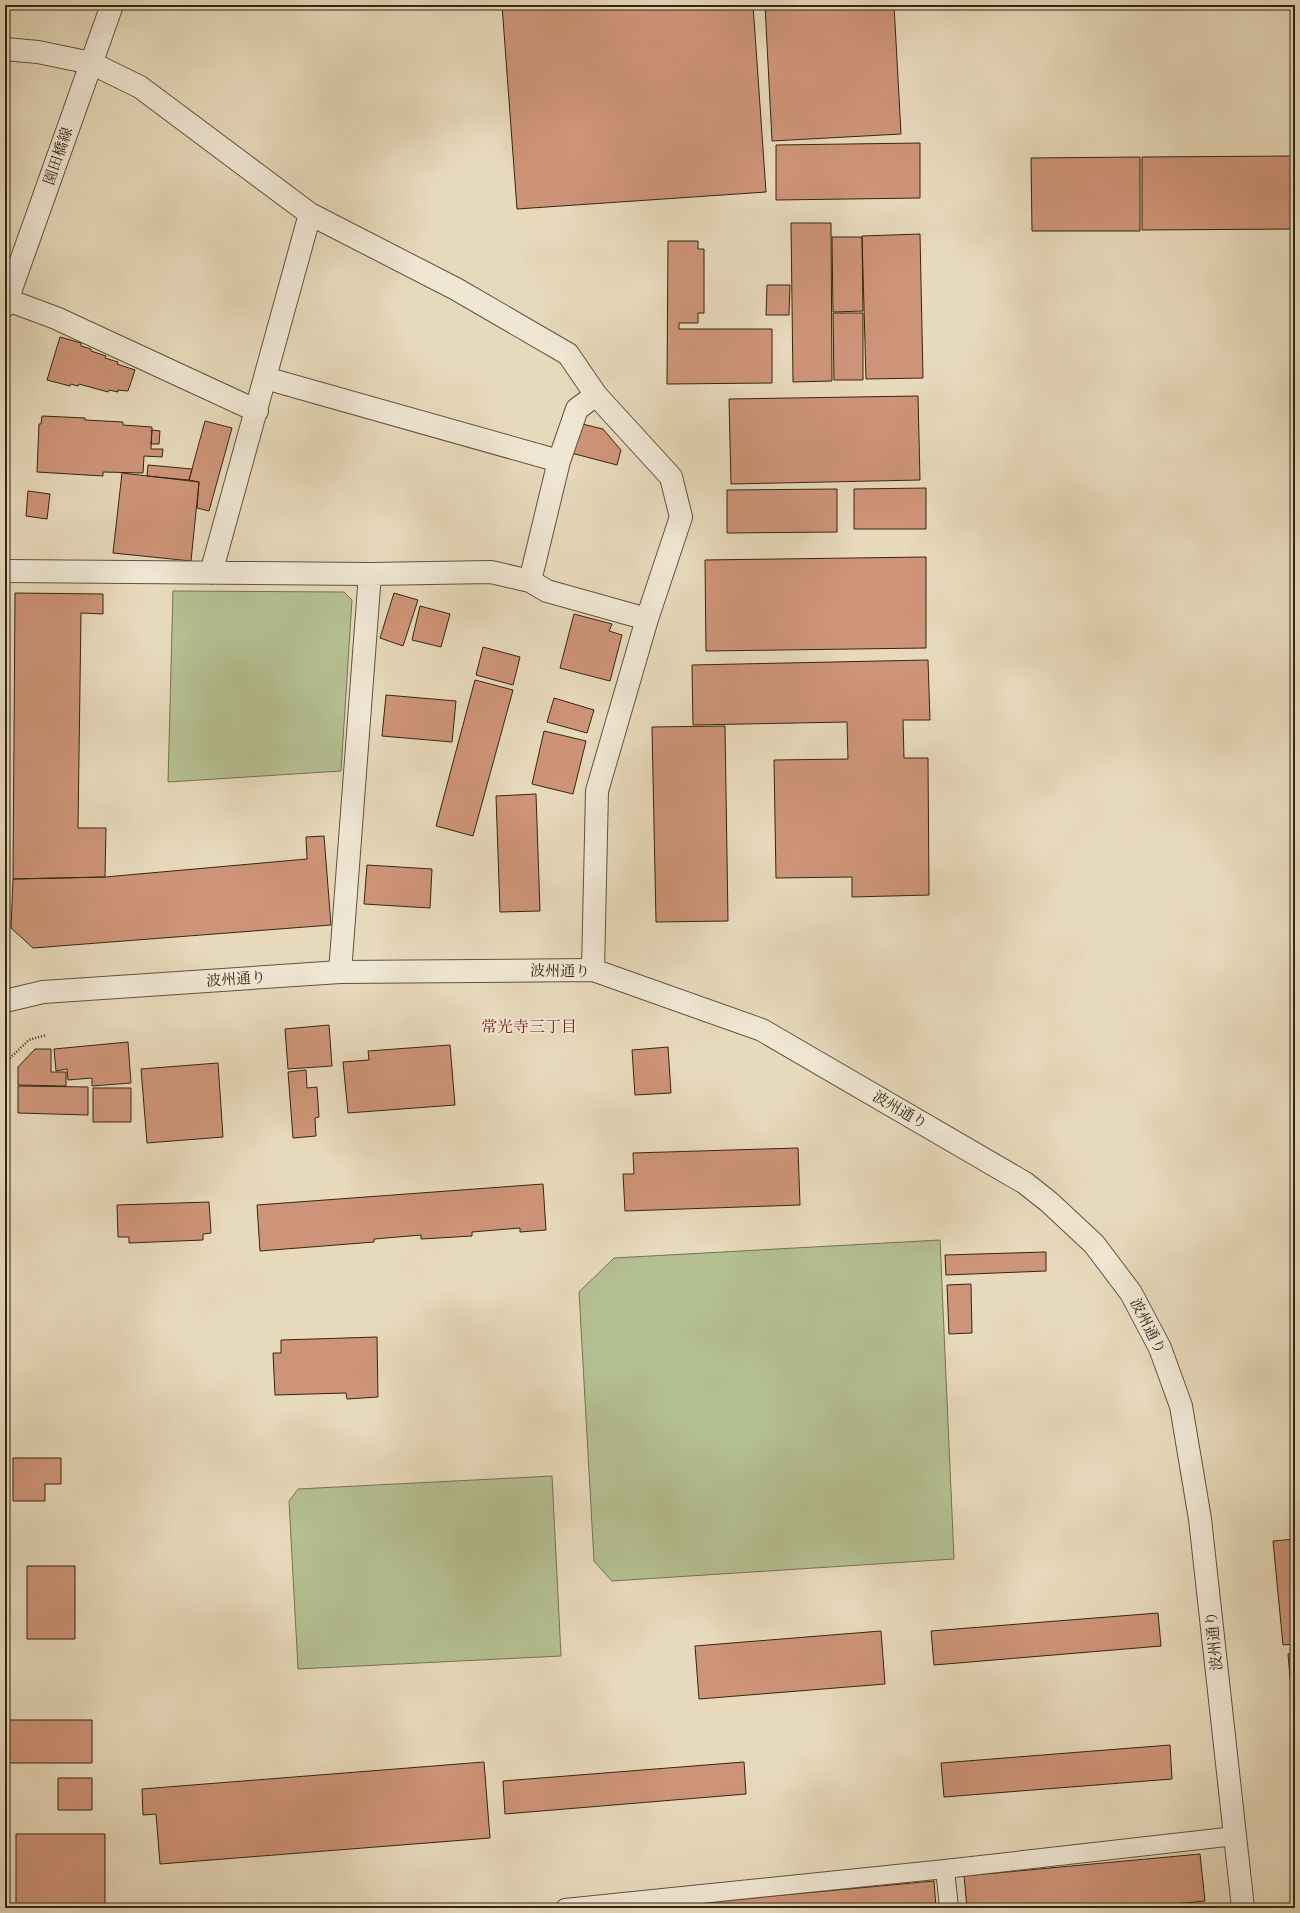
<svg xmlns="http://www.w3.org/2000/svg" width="1300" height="1913" font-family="'IM FELL DW Pica','Noto Serif JP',serif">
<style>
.green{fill:#b4bf91;stroke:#747252}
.building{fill:#ce9479;stroke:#342612}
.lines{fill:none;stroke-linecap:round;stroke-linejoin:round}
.service-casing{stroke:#61533c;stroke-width:20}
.minor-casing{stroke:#61533c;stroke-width:24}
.tertiary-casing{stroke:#61533c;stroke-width:24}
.path{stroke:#342612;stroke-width:2.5;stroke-dasharray:1 2;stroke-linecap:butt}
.service{stroke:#efe6d3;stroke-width:18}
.minor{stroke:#efe6d3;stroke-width:22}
.tertiary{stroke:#efe6d3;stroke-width:22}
.labels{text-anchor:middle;stroke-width:3.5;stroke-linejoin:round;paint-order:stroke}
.street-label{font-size:15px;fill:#342612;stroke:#efe6d3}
.neighbourhood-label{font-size:16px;fill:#7a1f14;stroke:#efe6d3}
</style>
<rect width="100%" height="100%" fill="#e7d9bb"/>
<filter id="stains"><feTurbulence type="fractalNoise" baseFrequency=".005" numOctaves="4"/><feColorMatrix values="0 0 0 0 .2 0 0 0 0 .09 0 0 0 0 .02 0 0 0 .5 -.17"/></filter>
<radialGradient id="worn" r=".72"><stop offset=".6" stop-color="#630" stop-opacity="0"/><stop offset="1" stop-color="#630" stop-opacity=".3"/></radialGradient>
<path class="green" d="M173,591l171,1 8,8 -11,171 -173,11z
M940,1240l14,319 -342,22 -18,-20 -15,-269 35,-34z
M552,1476l9,180 -263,13 -9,-168 9,-12z"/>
<path class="building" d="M502,5h251l13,187 -249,17z
M765,5h129l7,129 -129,7z
M920,143v55l-144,2v-55z
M1295,156v73l-153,1v-73z
M1140,157v74h-108l-1,-73z
M791,223h40l1,158 -39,1z
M920,234l3,144 -57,1 -4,-143z
M832,237h30l1,74 -30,1z
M668,241h30v8h6v64h-6v10h-19v6h93v54l-105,1z
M767,285h23l-1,30h-23z
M833,313h30v67h-29z
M60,337l21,6v3l10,3v2l15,5 -1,2 13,4 -1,2 18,6 -7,21 -10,-1v2l-9,-2 -1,2 -29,-8 -1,2 -7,-2 -1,2 -23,-6z
M918,396l2,84 -189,4 -2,-85z
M42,416l43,2v2l38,2v3l29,2 -1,22h12l-1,8 -18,-1 -1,17 -40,-1v4l-66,-4 2,-48h2z
M205,421l27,7 -23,83 -12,-3 2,-26 -10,-2z
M578,423l25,6 18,21 -4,15 -46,-12z
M152,430l8,1 -1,13h-8z
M148,465l44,4 -3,11 -42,-4z
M122,473l77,9 -8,79 -78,-8z
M926,488v41h-72v-40z
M837,489v43l-110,1v-43z
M28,491l22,3 -3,25 -21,-3z
M926,557v91l-220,3 -1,-91z
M15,593l88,1v20l-22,-1 -3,215h28l-1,49 -92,2z
M394,593l24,7 -15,46 -23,-8z
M420,606l30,8 -9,33 -29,-7z
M574,614l38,10 -3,7 13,4 -12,46 -50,-13z
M483,647l37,10 -7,28 -37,-10z
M928,660l2,60h-27l1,38h24l1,137 -77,2v-20l-76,1 -2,-118 74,-1 -1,-37 -154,3 -1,-60z
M475,680l38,10 -40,146 -37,-10z
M386,695l70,6 -4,41 -70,-6z
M554,698l40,12 -7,23 -40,-11z
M725,726l3,195 -72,1 -4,-195z
M544,731l42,10 -13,53 -41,-10z
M536,794l4,117 -40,1 -4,-116z
M324,836l7,89 -298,23 -22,-20 2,-49 92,-2 202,-18 -1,-22z
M367,865l65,4 -2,39 -66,-4z
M329,1025l3,41 -44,3 -3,-40z
M128,1042l3,41 -39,3v-8l-24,2 -1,-11 -11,2 -2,-22z
M450,1045l5,60 -107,8 -5,-51 26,-2 -1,-9z
M668,1047l3,46 -36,2 -3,-45z
M35,1049h16v23h15v14l-48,-1v-18z
M218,1063l5,74 -76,6 -6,-74z
M306,1070l1,18 10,-1 2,30 -4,1 1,18 -23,2 -5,-66z
M18,1086l70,1v28l-70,-2z
M93,1088h38v34h-38z
M798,1148l2,57 -175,6 -2,-37h11l-1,-21z
M543,1184l3,46 -26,2v-4l-48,4v4l-51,3v-4l-47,4v3l-114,9 -3,-46z
M209,1202l2,31 -8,1v6l-74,3v-6h-11l-1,-32z
M1046,1252v19l-100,4 -1,-20z
M971,1284l1,49 -23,1 -2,-49z
M377,1337l1,60 -31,2 -1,-6 -71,2 -2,-42h8v-13z
M13,1458h48v26h-16v17h-32z
M1295,1539v105l-12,1 -10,-104z
M27,1566h48v73h-48z
M1158,1613l3,33 -227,19 -3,-34z
M881,1631l4,53 -186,15 -4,-53z
M1295,1653v71h-1l-6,-70z
M5,1720h87v43h-87z
M1170,1745l2,34 -228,18 -3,-34z
M484,1762l6,76 -330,26 -4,-50 -13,1 -1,-26z
M744,1762l2,32 -241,20 -2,-33z
M58,1778h34v32h-34z
M16,1834h89v74h-89z
M1200,1854l5,47 -73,7h-165l-3,-32z
M934,1881l2,27h-239v-5z"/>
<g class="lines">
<defs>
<path id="service" d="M945,1869l4,39
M565,1908l380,-39 290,-33"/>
<path id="minor" d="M5,49l33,3 53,11 49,24 170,127 146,75 112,65 28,41 75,82 10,40 -34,102 -50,172 -4,179
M5,299l51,19 201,93
M265,378l294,83
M5,571l365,3 -30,398
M211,573l99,-359
M370,574l121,-2 39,9 17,10 100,28
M530,581l29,-120 18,-52 19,-14"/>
<path id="tertiary" d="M5,306l107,-301
M5,1001l38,-9 297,-20 253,-2 169,60 263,153 24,19 45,42 37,49 29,55 21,58 19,113 43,389"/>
</defs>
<use href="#service" class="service-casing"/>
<use href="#minor" class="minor-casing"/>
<use href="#tertiary" class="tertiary-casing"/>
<path class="path" d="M5,1069l3,-9 21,-20 17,-5"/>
<use href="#service" class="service"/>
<use href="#minor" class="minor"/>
<use href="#tertiary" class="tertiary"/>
</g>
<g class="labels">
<g class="street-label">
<text transform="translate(58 156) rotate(-71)" y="5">園田橋線</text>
<text transform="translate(560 971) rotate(1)" y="5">波州通り</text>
<text transform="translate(236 979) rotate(-4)" y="5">波州通り</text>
<text transform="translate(900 1110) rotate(30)" y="5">波州通り</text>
<text transform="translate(1148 1326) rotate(63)" y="5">波州通り</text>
<text transform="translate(1214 1641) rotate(-96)" y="5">波州通り</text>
</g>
<g class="neighbourhood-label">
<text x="529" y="1032">常光寺三丁目</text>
</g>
</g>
<rect width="1300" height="1913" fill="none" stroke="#e7d9bb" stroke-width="20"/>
<rect x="6" y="6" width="1288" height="1901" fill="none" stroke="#342612" stroke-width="2"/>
<rect x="10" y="10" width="1280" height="1893" fill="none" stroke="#342612"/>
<rect width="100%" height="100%" filter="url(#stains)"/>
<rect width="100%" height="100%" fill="url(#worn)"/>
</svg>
